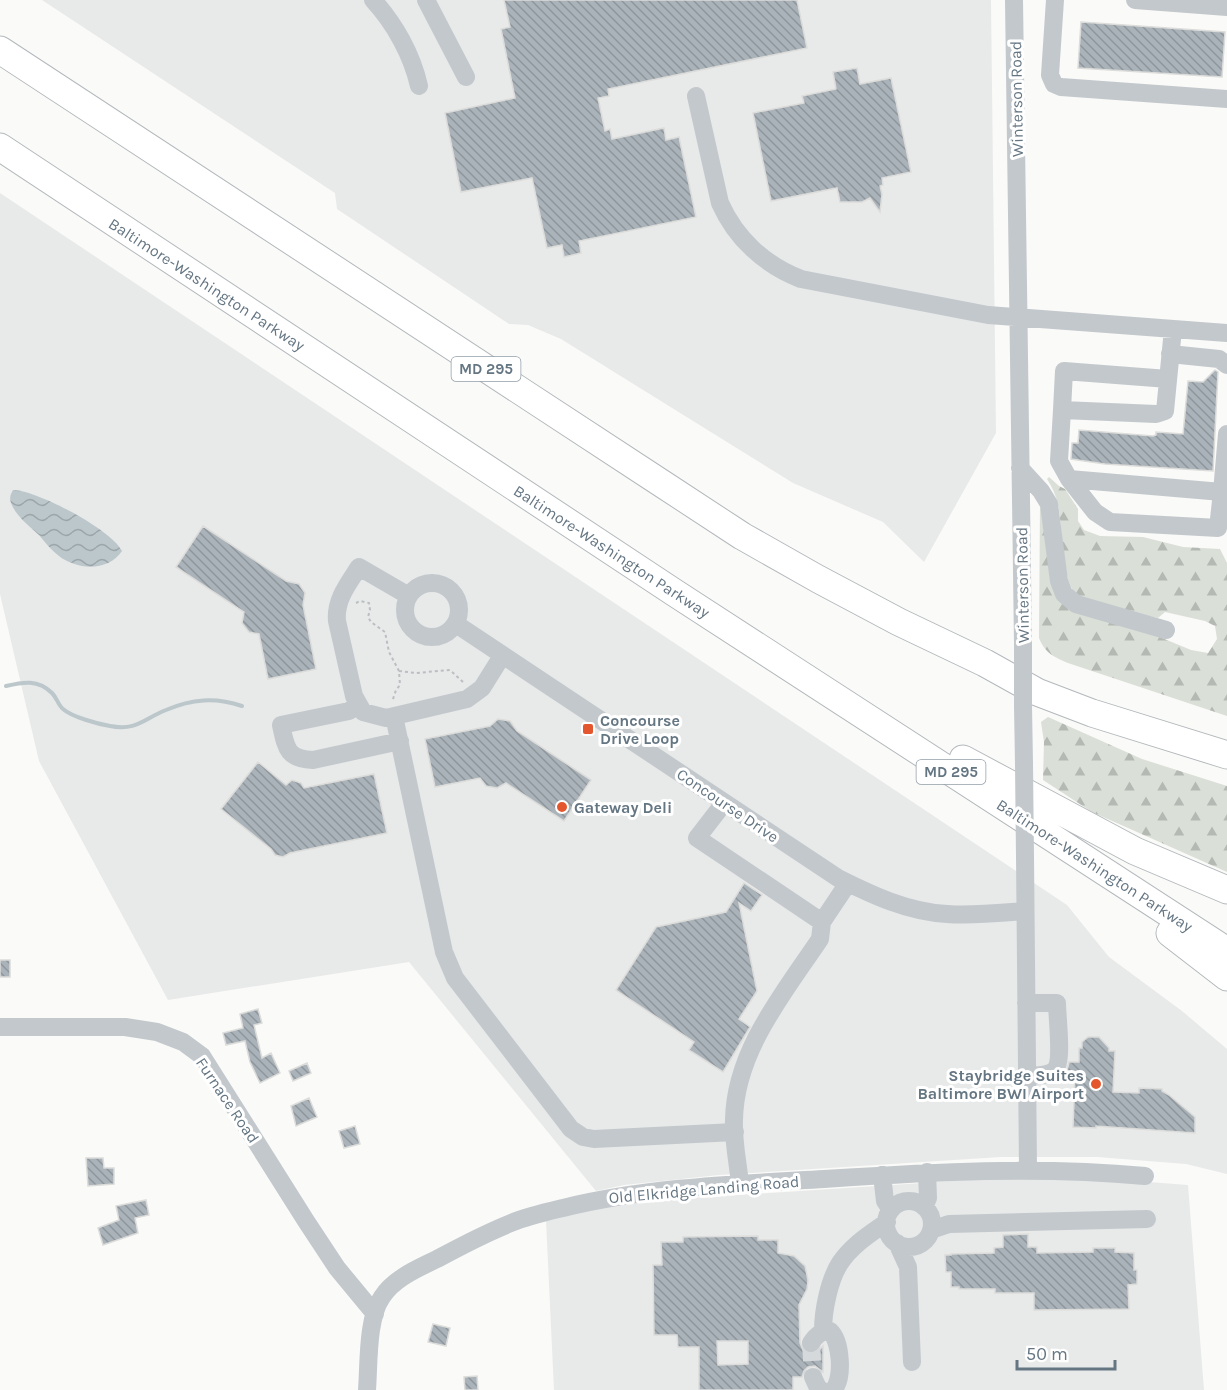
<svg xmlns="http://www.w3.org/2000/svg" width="1227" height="1390" font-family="Karla,sans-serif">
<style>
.built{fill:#e8e9e9}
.forest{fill:url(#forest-firs)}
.water{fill:url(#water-waves)}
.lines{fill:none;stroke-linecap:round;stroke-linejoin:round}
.stream{stroke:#bbc7cb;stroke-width:4}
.building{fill:url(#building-back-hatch);stroke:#dcdcda;stroke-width:1.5;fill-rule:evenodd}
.minor-tunnel{stroke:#d5d9db;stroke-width:18;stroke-dasharray:18 9;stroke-linecap:butt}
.highway-casing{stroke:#b4b9bd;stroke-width:29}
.path{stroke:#bbbfc2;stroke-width:2;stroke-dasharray:3 3;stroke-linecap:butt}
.minor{stroke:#c3c8cc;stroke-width:18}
.highway{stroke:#fff;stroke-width:27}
.minor-bridge{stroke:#c3c8cc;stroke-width:18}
.poi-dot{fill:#e4572e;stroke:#fff;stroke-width:2}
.labels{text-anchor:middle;stroke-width:6;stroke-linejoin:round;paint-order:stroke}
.shield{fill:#fff;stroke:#939fa8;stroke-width:1.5}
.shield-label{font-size:15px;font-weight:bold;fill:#657683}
.street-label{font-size:16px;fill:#657683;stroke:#fff}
.poi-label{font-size:16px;font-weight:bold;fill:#657683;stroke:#fff;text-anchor:start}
</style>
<defs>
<pattern id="forest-firs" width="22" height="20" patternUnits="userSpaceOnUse" patternTransform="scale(1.5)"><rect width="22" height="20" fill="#dadfd7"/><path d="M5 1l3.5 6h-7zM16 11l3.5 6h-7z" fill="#b4b9b4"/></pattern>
<pattern id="water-waves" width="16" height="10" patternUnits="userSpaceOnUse" patternTransform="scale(1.5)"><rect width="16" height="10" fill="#bbc7cb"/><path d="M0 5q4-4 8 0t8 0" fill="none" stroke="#9ca6aa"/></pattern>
<pattern id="building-back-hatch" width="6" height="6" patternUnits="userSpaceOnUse" patternTransform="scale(1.5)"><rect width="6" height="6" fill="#aab3b9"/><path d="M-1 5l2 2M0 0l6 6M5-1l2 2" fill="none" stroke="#8e969c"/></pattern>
</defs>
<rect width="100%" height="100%" fill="#fafaf8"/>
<path class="built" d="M42,0h949l5,433 -72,129 -41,-40 -90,-39 -232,-144 -33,-14 -19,-1 -172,-115 -2,-16z
M0,193l1067,712 42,52 73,54 45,38v125l-41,-10 -89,-7h-96l-282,18 -95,10 -28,6 -187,-229 -241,38 -129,-239 -39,-167z
M1029,1176l67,2 92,7 16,205h-650l-8,-170 84,-18z"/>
<path class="forest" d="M1049,477l10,9 6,3 13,20v12l6,9 16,6 43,1 40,10 37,2 7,14v153l-159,-53c-14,-6 -23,-10 -29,-25l1,-133 4,2c4,20 6,75 14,89 5,7 12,10 19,14l73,23 41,17 17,3 9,-14 -2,-13 -10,-5 -40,-9 -7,6c-17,-3 -70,-14 -81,-23 -16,-13 -14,-68 -19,-90 -2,-10 -6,-18 -11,-26z
M1048,717l94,42 85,27v86l-135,-60 -49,-32 1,-38 -3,-20z"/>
<path class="water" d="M13,490c23,0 98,39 109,61 -14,21 -45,19 -63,5 -8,-6 -14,-14 -20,-21 -10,-9 -23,-19 -28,-32 -2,-6 0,-9 2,-13z"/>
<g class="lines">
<path class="stream" d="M6,686c17,-4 32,-7 46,7 5,5 6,12 11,16 9,8 35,15 47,17 27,5 33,-7 56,-16 26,-11 49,-13 76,-4"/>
</g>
<path class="building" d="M504,0h293l10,48 -199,41 1,7 -11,2 7,33 5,-2 2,10 52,-11 2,12 13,-3 17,80 -117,24 2,12 -17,4 -2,-12 -15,3 -15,-70 -71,14 -16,-79 70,-15 -14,-69 9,-2z
M1081,22l144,10 -3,45 -144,-9z
M857,68l3,16 31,-6 20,94 -29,6 1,7 -3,1 2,8 -2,18 -10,-14 -8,4h-22l-3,-14 -66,13 -18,-88 51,-10 -2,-7 34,-7 -3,-17z
M1215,370l3,2 -5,99 -108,-7 -34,-5 1,-16h6l1,-13 74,6 3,-1v-3l27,2 5,-53 15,1z
M203,526l83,55 13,3 6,9 -2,12 13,64 -48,10 -9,-45 -10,-2 -7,-9 2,-11 -68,-45z
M498,719l12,2 7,10 74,49 -27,41 -58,-38 -9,5 -11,-2 -6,-8 -45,9 -10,-48 65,-13z
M258,762l28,23 6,-5 9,3 3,5 70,-14 13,59 -97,20 -7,4 -8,-2 -4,-6 -50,-40z
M744,883l18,12 -11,16 -12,-8 18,88 -18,28 11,8 -27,45 -34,-22 5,-8 -78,-52 40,-63 70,-15z
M0,960h10v17h-10z
M258,1009l4,14 -8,2 8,33 9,-5 9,20 -20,10 -10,-21 -5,-21 -19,4 -3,-12 20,-5 -3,-14z
M1088,1037h11l10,11v3h6l-2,41 26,1v-5l23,1v2l7,4 26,22v16l-99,-7v2l-23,-1 2,-52 -8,-1v-3l2,-9h10v-14h3v-6z
M307,1063l4,10 -18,8 -4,-10z
M309,1098l8,19 -21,9 -5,-20z
M355,1126l5,18 -16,4 -5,-17z
M86,1158h17l1,10h10v16l-26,2z
M146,1200l3,15 -14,3 3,15 -35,12 -5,-17 21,-8 -3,-14z
M1028,1234v13h9v6l56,-1v-4h22v4l19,1v17h3v14l-9,1 1,24 -95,1v-17h-39v-4h-36v-2h-8v-15h-5l-1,-17h6v-1l43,-1v-5l9,-1v-12z
M758,1236v4h20v13l16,3 11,10 3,14 -1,9 -8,16 1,38 4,9 6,2 6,-1 7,-7v26l-8,-6 -7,1 -4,4 -2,6h-9v13h-94v-43h-21l-1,-12h-23l-1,-70h9l-1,-23h22v-5zM717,1341h31v23l-30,1z
M433,1324l17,4 -4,18 -18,-4z
M477,1376l1,14h-13l-1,-13z"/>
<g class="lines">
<path class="minor-tunnel" d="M811,1343l2,34"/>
<defs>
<path id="highway" d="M0,50l658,431 84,55 76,43 81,43 86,41 52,29 55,21 135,42
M0,147l675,446 552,358
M963,759l172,92 92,39
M1170,933l57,44"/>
</defs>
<use href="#highway" class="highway-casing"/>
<path class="path" d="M356,603l4,-2 9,2 1,7 -2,7 3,5 14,10 4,20 10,19 1,14 -4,5 -4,12
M399,671l17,2 34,-3 13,12"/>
<path class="minor" d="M373,0c22,24 39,55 46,86
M426,0l40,77
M1014,0l9,643
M1055,0l-5,75 4,9 7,3 166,12
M1135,0l92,7
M696,96l24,107c16,36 45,62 81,76l187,36 239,18
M1173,329l-8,82 -9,3 -94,-4 -3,51 10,18 153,13 5,-58
M1170,354l49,5 8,6
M1062,410l2,-39 104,8
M1020,468l21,23 8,13 10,77 5,13 12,10 90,26
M1069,479l26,33 15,10 108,6 4,-36
M405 610a27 27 0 1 1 54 0a27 27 0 1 1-54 0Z
M409,596l-50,-29c-11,17 -24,33 -22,54l17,75 9,16 23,6 81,-19 15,-11 20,-32
M456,624l382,254c34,17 70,34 109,36 26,2 52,-1 78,-3
M358,705l-9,6 -68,14c5,23 6,34 32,35l87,-19
M1023,706l1,58
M394,716l50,236 11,26 116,151 12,8 11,2 141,-7
M724,803l-27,35 125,84 26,-39
M1025,857l3,312
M1026,1003h31c0,14 6,58 -2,67 -7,6 -19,5 -28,6
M0,1027h125l32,5 26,10 19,14 104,165 31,47 38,46
M882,1175l3,26 6,9
M740,1184c-2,-21 -7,-43 -6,-64 1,-69 50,-127 86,-181l2,-17
M886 1224a23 23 0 1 1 46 0a23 23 0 1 1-46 0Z
M924,1207l4,-9 -1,-26
M931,1230l18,-6 198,-5
M897,1243l11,24 4,95
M823,1331c0,-20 6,-51 17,-68 12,-18 30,-29 47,-41
M811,1343c5,-8 10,-12 19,-12 11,10 14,48 3,59
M813,1377l5,11 3,2
M367,1390c2,-26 0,-72 15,-93 12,-19 37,-29 55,-38 24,-13 49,-26 74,-36 17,-7 35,-11 52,-15 85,-21 174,-24 261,-29 109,-7 212,-13 321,-3"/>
<use href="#highway" class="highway"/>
<path class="minor-bridge" d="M1023,643v63
M1024,764l1,93"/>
</g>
<g class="poi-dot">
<rect x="582" y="723" width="12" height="12" rx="3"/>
<circle cx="562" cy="807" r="6"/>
<circle cx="1096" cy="1084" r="6"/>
</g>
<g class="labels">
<g class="shield">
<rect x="451.5" y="357" width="69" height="24" rx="4.5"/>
<rect x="916.5" y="760" width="69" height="24" rx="4.5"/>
</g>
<g class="shield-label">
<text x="486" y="374">MD 295</text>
<text x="951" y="777">MD 295</text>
</g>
<g class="street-label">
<text transform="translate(1016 99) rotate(-91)" y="6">Winterson Road</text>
<text transform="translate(207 284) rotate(33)" y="6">Baltimore-Washington Parkway</text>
<text transform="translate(612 551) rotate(33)" y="6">Baltimore-Washington Parkway</text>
<text transform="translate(1022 585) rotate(-91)" y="6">Winterson Road</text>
<text transform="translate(728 805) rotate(34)" y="6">Concourse Drive</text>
<text transform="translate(1095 865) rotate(33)" y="6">Baltimore-Washington Parkway</text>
<text transform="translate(228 1100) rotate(56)" y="6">Furnace Road</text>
<text transform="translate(704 1189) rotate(-5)" y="6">Old Elkridge Landing Road</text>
</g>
<g class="poi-label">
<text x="600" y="726">Concourse<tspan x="600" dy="18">Drive Loop</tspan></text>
<text x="574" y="813">Gateway Deli</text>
<text x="1084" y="1081" text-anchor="end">Staybridge Suites<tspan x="1084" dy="18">Baltimore BWI Airport</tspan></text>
</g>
</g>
<path d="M1017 1360v9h98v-9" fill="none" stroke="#657683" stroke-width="3"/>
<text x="1026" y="1360" font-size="18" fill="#657683" stroke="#ffffff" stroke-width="4.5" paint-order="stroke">50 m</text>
</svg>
